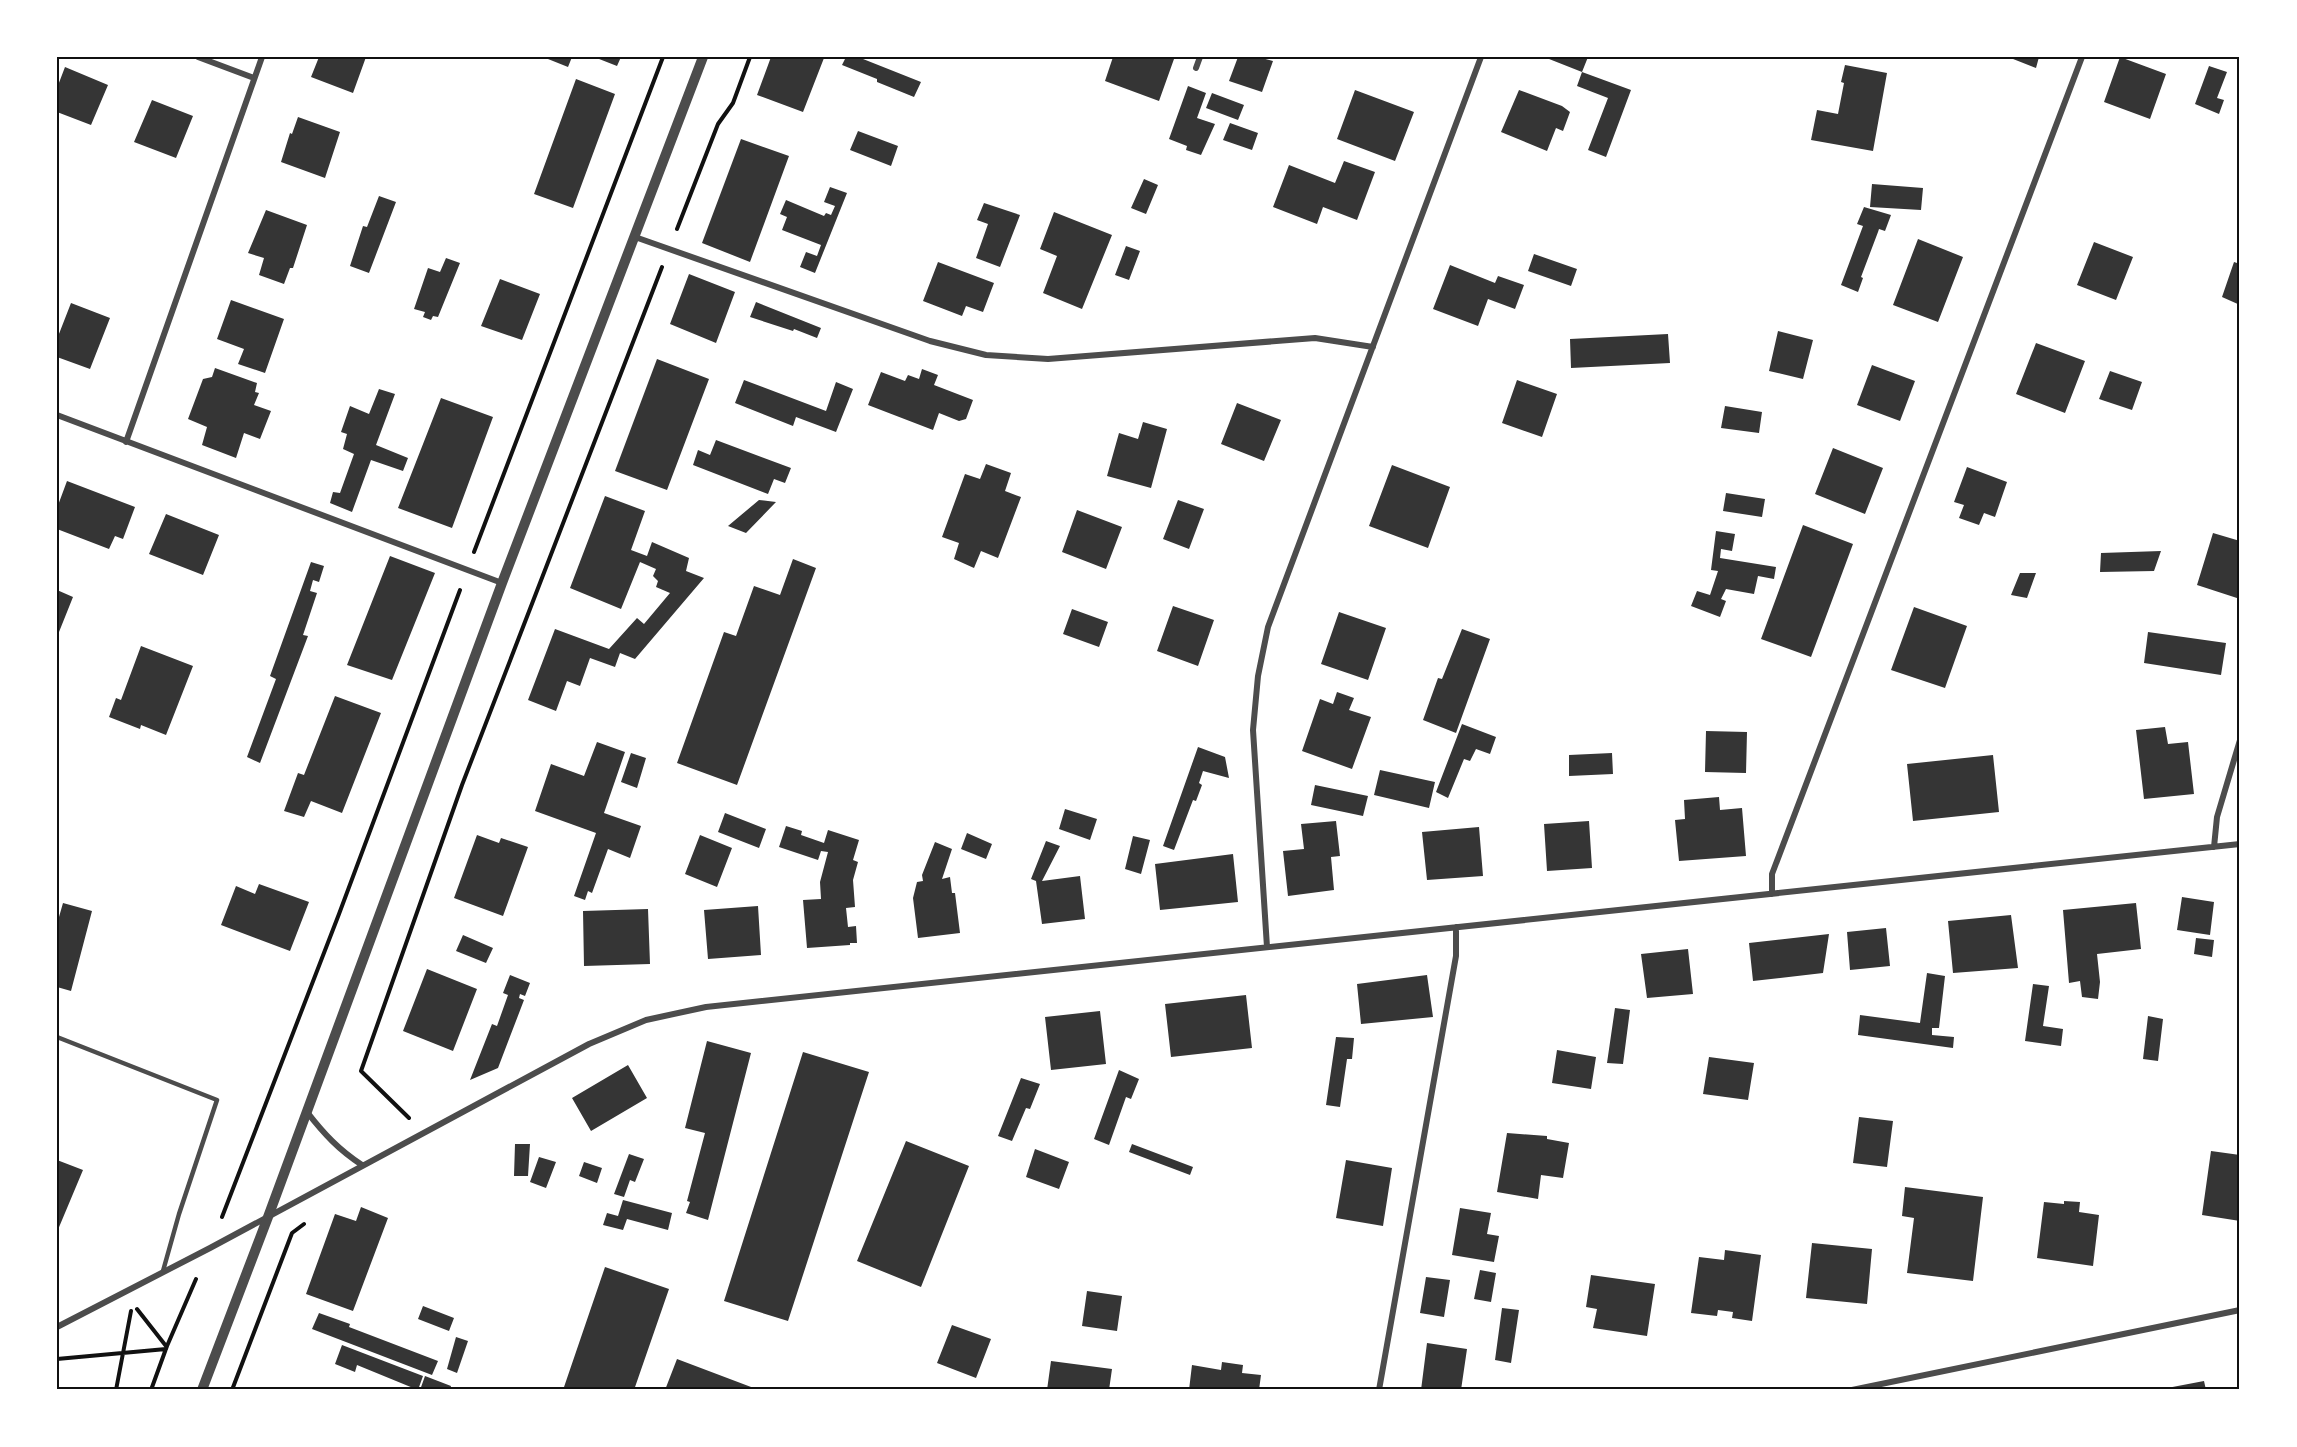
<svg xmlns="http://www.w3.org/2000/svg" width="2297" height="1447" font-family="'Roboto Condensed',sans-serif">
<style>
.building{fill:#353535}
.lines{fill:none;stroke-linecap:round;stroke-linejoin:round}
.path{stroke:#111;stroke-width:4}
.service{stroke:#4c4c4c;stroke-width:4.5}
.minor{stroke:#4c4c4c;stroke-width:6}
.tertiary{stroke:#4c4c4c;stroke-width:10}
.neatline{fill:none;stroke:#111;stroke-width:2}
</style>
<rect width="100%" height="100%" fill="#fff"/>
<path class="building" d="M319,57h47l-13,36 -42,-16z
M543,57h29l-4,10z
M594,57h27l-4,9z
M771,57l53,1 -21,54 -46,-17z
M846,57h12l63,25 -7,15 -37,-15v-3l-35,-14z
M1113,57h54l7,2 -15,42 -54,-20z
M1238,57h20l15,4 -11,31 -33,-11z
M1544,57h44l-6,15z
M2008,57h31l-3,11z
M2120,57l46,17 -16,45 -46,-17z
M1845,65l42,8 -14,78 -62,-11 6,-30 21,4 6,-31 -3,-1z
M2209,66l18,6 -10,26 7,2 -5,14 -24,-10z
M65,67l43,18 -17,40 -34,-13v-24z
M1582,72l49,18 -25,67 -18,-7 20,-52 -31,-12z
M576,79l39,15 -42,114 -39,-14z
M1188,86l18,7 -9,25 18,6 -14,31 -15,-5 1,-4 -18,-7z
M1355,90l59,22 -19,49 -58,-22z
M1519,90l43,16 8,6 -7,19 -7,-3 -9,23 -46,-19z
M1212,93l32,12 -6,15 -32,-12z
M152,100l41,16 -17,42 -42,-16z
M298,117l42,15 -15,46 -44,-16 9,-29 2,1z
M1230,123l28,10 -6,17 -29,-10z
M858,131l40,15 -7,20 -41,-16z
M741,139l48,17 -39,106 -48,-19z
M1344,161l31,11 -18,48 -34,-13 -6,17 -44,-17 16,-42 46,18z
M1144,179l14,6 -12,29 -15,-6z
M1872,184l51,4 -2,22 -51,-3z
M830,187l17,6 -32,80 -15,-6 6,-15 11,4 4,-11 -39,-15 5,-13 -7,-3 6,-14 38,16 2,-3 5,2 4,-9 -11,-4z
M379,196l17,6 -27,71 -19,-7 13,-40 4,1z
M984,203l36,12 -20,52 -24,-9 12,-34 -11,-4z
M1864,207l27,8 -6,16 -6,-2 -1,3 -17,45 2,1 -5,14 -17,-7 22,-59 -6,-2z
M266,210l41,15 -14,43h-3l-6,16 -25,-9 5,-17 -16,-5z
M1054,212l58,23 -30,74 -39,-16 14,-37 -17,-7z
M1918,239l45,18 -25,65 -45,-17z
M2094,242l39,15 -17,43 -39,-15z
M1126,246l14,5 -11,29 -14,-5z
M1534,254l43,15 -6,17 -43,-15z
M446,258l14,5 -22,54 -5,-1 -2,4 -8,-3 2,-5 -11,-3 14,-41 12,4z
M938,262l56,21 -11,29 -17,-6 -4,10 -39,-15z
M2234,262l6,2v41l-18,-8z
M1450,265l45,18 3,-7 26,9 -9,24 -27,-10 -10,27 -45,-17z
M689,274l46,18 -19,51 -46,-19z
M500,279l40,15 -18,46 -41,-14z
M231,300l53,19 -19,54 -27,-9 6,-15 -27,-10z
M756,302l65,26 -4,10 -23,-9 -1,2 -43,-14z
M71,303l39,15 -20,51 -33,-12v-18z
M1778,331l35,9 -10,39 -34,-8z
M1668,334l2,29 -99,5 -1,-29z
M2036,343l49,18 -20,52 -49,-19z
M657,359l52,20 -42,111 -52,-19z
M1872,365l43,16 -15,40 -43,-16z
M215,368l42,15 -2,9 4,1 -5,12 17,6 -11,28 -16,-6 -8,25 -34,-13 5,-18 -19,-8 15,-40 9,-2z
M922,369l16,6 -4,10 39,15 -7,19 -7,2 -20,-8 -6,17 -65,-25 13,-33 24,9 3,-6 11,4z
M2110,371l32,11 -10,28 -33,-11z
M744,380l82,31 10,-29 17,7 -17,43 -40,-15 -3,9 -58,-23z
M1517,380l40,14 -15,43 -40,-14z
M379,389l16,5 -19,51 32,13 -5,13 -32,-11 -19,52 -22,-9 3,-11 7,1 14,-39 -11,-5 4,-15 -6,-2 9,-26 19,8z
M441,398l52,19 -41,111 -54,-20z
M1237,403l44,17 -17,41 -43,-17z
M1725,406l37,6 -3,21 -38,-5z
M1143,422l24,7 -16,59 -44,-12 12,-43 19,6z
M716,440l75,28 -6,15 -11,-4 -6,15 -75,-29 5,-15 12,5z
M1833,448l50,20 -18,46 -50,-20z
M986,464l25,9 -6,18 16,6 -23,61 -17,-7 -7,17 -20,-9 5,-16 -17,-6 23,-63 15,5z
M1392,465l58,22 -22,61 -59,-22z
M1967,467l40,15 -12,35 -11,-4 -5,12 -20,-7 5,-13 -10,-3z
M67,481l68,26 -12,32 -8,-3 -6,13 -52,-20v-21z
M1726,493l39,6 -3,18 -39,-6z
M605,496l40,15 -14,39 16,6 5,-14 37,16 -3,13 18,7 -69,81 -15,-6 -5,14 -25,-9 -10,28 -13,-5 -11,30 -28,-11 27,-71 54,20 28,-31 7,6 26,-31 -14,-6 2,-6 -5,-5 3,-7 -16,-7 -19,47 -51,-21z
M759,500l17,2 -30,31 -18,-7z
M1178,500l26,9 -15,40 -26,-10z
M1077,510l45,17 -16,42 -44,-17z
M166,514l53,21 -16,40 -54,-21z
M1803,525l50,19 -42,113 -50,-18z
M1716,531l19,3 -3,17 -11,-2 -1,9 56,9 -2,12 -16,-3 -4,18 -28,-5 -5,10 5,2 -6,16 -29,-11 6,-15 13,4 8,-24 -7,-1z
M2213,533l27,8v58l-43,-14z
M2161,551l-7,20 -54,1 1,-19z
M390,556l45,17 -43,107 -45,-15z
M793,559l23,9 -79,217 -60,-22 47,-131 12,4 18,-50 26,9z
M311,562l13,4 -5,16 -6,-2 -3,11 7,2 -14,42 5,1 -48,127 -13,-6 29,-78 -6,-3z
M2020,573h16l-9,25 -16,-3z
M57,590l16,7 -16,40z
M1173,606l41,14 -16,46 -41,-15z
M1914,607l53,19 -22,62 -54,-18z
M1072,609l36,13 -9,25 -36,-13z
M1339,612l47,16 -18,52 -47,-16z
M1462,629l28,10 -34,94 -33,-13 15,-42 4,1z
M2148,632l78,11 -5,32 -77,-12z
M141,646l52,20 -27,69 -25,-10 -1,4 -31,-12 7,-19 5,2z
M1337,692l17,6 -5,12 22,7 -19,52 -50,-18 18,-52 13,5z
M335,696l46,17 -39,100 -31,-12 -7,16 -20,-6 14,-38 6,2z
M1462,724l34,13 -6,17 -14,-5 -6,12 -6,-2 -16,39 -12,-6z
M2165,727l3,17 20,-2 6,52 -50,5 -8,-69z
M1706,731l41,1 -1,41 -41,-1z
M597,742l28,10 -21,61 37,13 -11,32 -22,-9 -16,44 -4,-2 -3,9 -11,-4 22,-63 -61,-22 16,-47 33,12z
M1198,747l27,10 4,21 -26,-7 -4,12 3,2 -6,16 -3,-1 -19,50 -11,-4z
M631,753l15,5 -9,30 -16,-6z
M1612,753l1,21 -44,2v-21z
M1993,755l6,57 -86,9 -6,-57z
M1380,770l55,12 -6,26 -55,-13z
M1315,785l53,11 -5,20 -52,-11z
M1719,797l1,13 22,-2 4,48 -67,5 -4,-41 10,-1 -1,-19z
M1065,809l32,10 -7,21 -31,-11z
M725,813l41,16 -7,19 -41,-16z
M1336,821l4,35 -9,1 3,33 -46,6 -5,-45 21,-2 -3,-25z
M1589,821l3,47 -45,3 -3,-47z
M786,826l16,5 -1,4 23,8 4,-13 31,10 -6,20 5,2 -5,18 2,27 -9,1 2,19 8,-1 1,17h-7v2l-43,3 -4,-48 18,-1 -1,-17 8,-30 -7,-1 -3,9 -39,-13z
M1479,827l4,49 -56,4 -5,-48z
M967,833l25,11 -6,15 -25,-10z
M477,835l22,8 2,-5 27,9 -25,69 -49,-18z
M700,835l32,13 -15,39 -32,-13z
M1133,836l17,4 -9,34 -16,-5z
M1046,841l14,5 -18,35 38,-5 5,43 -43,5 -6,-43 -5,-2z
M935,842l17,7 -10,30 8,-2 2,16h3l5,40 -42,5 -5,-40 4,-16 6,-1 -1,-6z
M1233,854l5,48 -78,8 -5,-46z
M259,884l50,18 -19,49 -69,-26 15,-39 19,8z
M2182,897l32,5 -4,33 -33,-5z
M63,903l29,8 -21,80 -14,-4v-63z
M2136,903l5,46 -44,5 3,28 -2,17 -16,-2 -2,-16 -11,2 -6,-73z
M758,906l3,49 -53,4 -4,-49z
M648,909l2,55 -66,2 -1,-55z
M2011,915l7,53 -65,5 -5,-52z
M1886,928l4,38 -40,4 -3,-38z
M1829,934l-6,39 -70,8 -4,-38z
M463,935l30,13 -7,15 -30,-12z
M2196,938l18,2 -2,17 -18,-3z
M1688,949l5,45 -46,4 -6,-44z
M427,969l50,20 -24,62 -50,-20z
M1927,973l18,3 -6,52h-7v7l22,2 -1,11 -95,-13 2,-20 60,8z
M510,975l20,8 -5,13 -5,-2 -1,4 5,2 -26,68 -28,12 22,-56 5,2 11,-31 -5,-2z
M1427,975l6,42 -72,7 -4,-40z
M2033,984l16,2 -6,40 20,3 -2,17 -36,-5z
M1246,995l6,53 -81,9 -6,-53z
M1615,1008l15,2 -7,54 -16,-1z
M1100,1011l6,53 -55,6 -6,-53z
M2148,1016l15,3 -5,42 -15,-2z
M1336,1037l18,1 -2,21h-5l-7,48 -14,-2z
M707,1041l44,12 -43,167 -22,-7 4,-11 -3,-1 18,-68 -20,-5z
M1557,1050l39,7 -5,32 -39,-6z
M803,1052l66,20 -81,249 -64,-20z
M1709,1057l45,6 -6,37 -45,-6z
M628,1065l19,33 -56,33 -19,-33z
M1119,1070l20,9 -8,20 -5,-2 -17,48 -15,-6z
M1021,1078l19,6 -10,25 -4,-1 -14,33 -14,-5z
M1859,1117l34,4 -6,46 -34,-4z
M1507,1133l40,3v3l22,4 -6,35 -22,-3 -3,24 -41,-7z
M906,1141l63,25 -48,121 -64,-26z
M515,1144h15l-2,32h-14z
M1132,1144l61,23 -3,8 -61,-23z
M1035,1149l34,13 -10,27 -33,-12z
M2211,1151l29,4v66l-38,-6z
M629,1154l15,5 -9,23 -5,-2 -6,17 -10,-3z
M539,1157l17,5 -10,26 -16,-6z
M57,1160l26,10 -26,62z
M1346,1160l46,8 -9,58 -47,-8z
M584,1162l18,6 -5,15 -18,-7z
M1905,1187l78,10 -10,84 -66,-8 7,-55 -12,-2z
M623,1200l49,13 -4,17 -41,-11 -4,11 -20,-5 4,-12 11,3z
M2064,1201l16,1 -1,10 20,3 -6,51 -56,-8 7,-56 20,2z
M361,1207l27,11 -35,93 -47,-17 29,-80 21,7z
M1460,1208l31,5 -4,21 12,2 -5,26 -42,-7z
M1812,1243l60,6 -5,55 -61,-6z
M1725,1250l36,5 -9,66 -20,-3 1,-6 -15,-2 -1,6 -26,-3 8,-56 25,3z
M605,1267l64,22 -35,101h-71z
M1480,1270l16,3 -5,29 -17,-3z
M1591,1275l64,9 -8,52 -54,-8 4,-19 -11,-2z
M1426,1277l24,3 -6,37 -24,-4z
M1087,1291l35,5 -5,35 -35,-5z
M423,1306l31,12 -5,13 -31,-12z
M1502,1308l17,2 -8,53 -16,-3z
M319,1313l31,11 -1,3 89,34 -6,14 -120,-46z
M952,1325l39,14 -15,39 -39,-15z
M456,1337l12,4 -11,32 -10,-4z
M1427,1343l40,6 -6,41h-40z
M342,1345l81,31 -5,14 -61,-25 -2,7 -20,-8z
M677,1359l82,31h-94z
M1051,1361l61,8 -3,21h-62z
M1222,1362l21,3 -1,8 19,2 -2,15h-70l3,-25 29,5z
M425,1376l26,10 -1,4h-30z
M2204,1381l2,9h-44v-1z"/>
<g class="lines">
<path class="path" d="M677,229l41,-105 15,-21 17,-46
M474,552l189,-495
M409,1118l-48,-47 101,-286 200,-518
M222,1217l117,-303 121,-324
M137,1309l29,37
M57,1359l109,-10
M116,1390l15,-79
M151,1390l16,-44 29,-67
M232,1390l60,-157 12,-9"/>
<path class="service" d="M57,1037l160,63 -38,114 -16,57"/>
<path class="minor" d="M198,57l56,21
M1196,68l4,-11
M635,237l295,104 56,14 62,4 267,-21 58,9
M57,415l445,168
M126,442l136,-385
M2214,847l3,-30 23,-77
M1772,894v-20l310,-817
M1267,947l-14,-217 5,-54 10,-49 213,-570
M307,1112c17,22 32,38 55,53
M57,1327l153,-79 379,-204 57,-24 60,-13 1534,-163
M1379,1390l77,-434v-29
M1852,1390l388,-80"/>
<path class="tertiary" d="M202,1390l66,-173 234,-634 201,-526"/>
</g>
<rect width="2297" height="1447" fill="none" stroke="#ffffff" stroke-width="117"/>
<rect x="58" y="58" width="2180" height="1330" class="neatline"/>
</svg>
